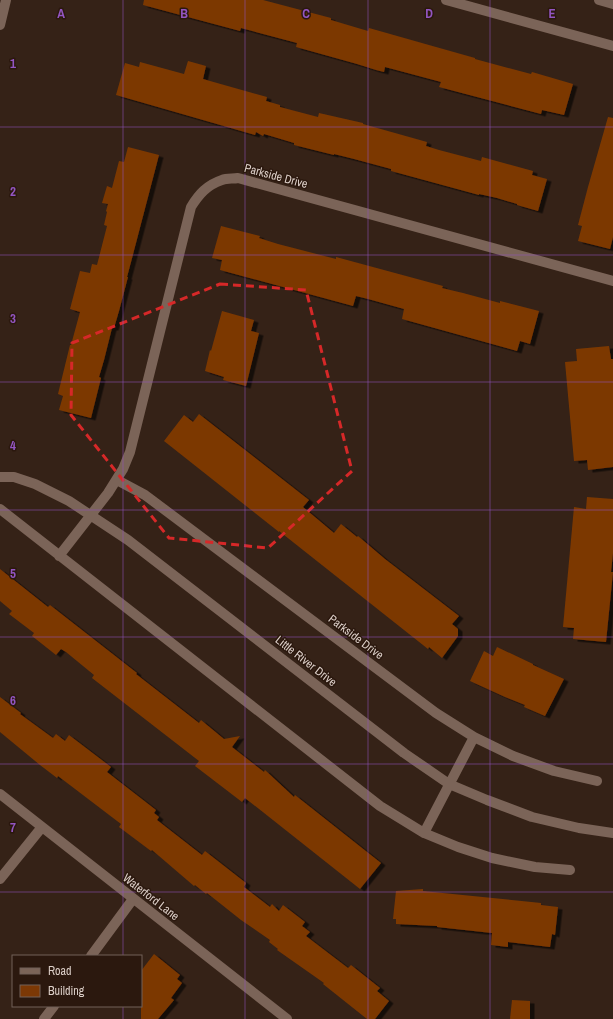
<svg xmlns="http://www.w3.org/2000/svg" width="613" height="1019" font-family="'Archivo Narrow',sans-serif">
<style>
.building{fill:#7c3805;filter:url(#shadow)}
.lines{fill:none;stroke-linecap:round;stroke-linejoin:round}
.minor{stroke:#7b6458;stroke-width:10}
.marked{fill:none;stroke:#d62828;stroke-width:3;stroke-dasharray:8 5;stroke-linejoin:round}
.grid{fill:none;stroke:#9355c1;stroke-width:1;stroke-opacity:0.55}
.labels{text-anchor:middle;stroke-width:3;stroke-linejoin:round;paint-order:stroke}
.street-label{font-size:12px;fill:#dccfc8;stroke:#2b180e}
.grid-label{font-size:13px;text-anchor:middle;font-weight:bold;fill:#9355c1;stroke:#2b180e;stroke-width:3;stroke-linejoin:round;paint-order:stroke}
</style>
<defs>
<filter id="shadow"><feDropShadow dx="4.5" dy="2.5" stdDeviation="0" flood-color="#0009"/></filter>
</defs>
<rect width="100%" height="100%" fill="#352217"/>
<path class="building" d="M144,0h119l68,18v2l37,11 1,-3 67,19 39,11v1l56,15 1,-2 41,12 -9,31 -22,-5 -1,4 -102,-27 2,-5 -56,-15 -1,5 -8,-2 -19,-6 -61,-17 1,-4 -56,-15 -1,3 -97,-26z
M188,61l18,5 -3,13 64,18 -1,4 14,4v2l38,10 1,-4 44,10v1l64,18 -1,4 13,4 42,11 1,-4 51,14 -1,4 15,4 -9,32 -21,-6v-1l-20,-6 -18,-4v1l-88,-24v-2l-37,-10 -20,-5v1l-40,-10v-2l-30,-9 -1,2 -7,-4 -1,3 -139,-40 9,-32 14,4 1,-5 44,12z
M608,117l5,1v119l-3,12 -32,-8 4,-15 -4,-1 10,-38z
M128,147l31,8 -28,107 -4,15h1l-9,34 -5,17h-2l-8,32 -5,17 2,1 -10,40 -32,-8 4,-14 -5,-2 12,-49h1l9,-33 -10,-3 10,-38 10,2 2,-9 5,1 10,-39 -3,-1 3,-13 -1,-1 2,-7 -6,-1 5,-17 5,2 7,-27 5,1z
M221,226l39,10 -1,2 19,6 58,15v-2l107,29 -1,2 21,5 37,10v-2l39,10 -9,33 -10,-3 -3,10 -115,-32 2,-10 -36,-10 -12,-3 -3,10 -133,-36 2,-10 -10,-2z
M222,311l32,9 -3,11 8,2 -13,53 -23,-6 1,-3 -19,-6 5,-21 1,1z
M609,346l2,13h2v108l-25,3 -1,-10 -13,1 -9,-99 12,-1 -1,-12z
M199,414l110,86 -6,7 31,26 7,-9 16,13 1,-1 27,23 74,57 -7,8 6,5v7l-16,22 -13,-11 -1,2 -149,-118v1l-115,-91 20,-26 9,7z
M587,497l26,2v54l-2,19h2l-7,70 -33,-3 1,-11 -11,-1 11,-120 12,2z
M0,569l48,38 2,-2 32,25 55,43 -1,1 63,49 2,-3 23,19 16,-3 -8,11 32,25 1,-2 29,27 1,-2 86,68 -21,26 -115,-91 -3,4 -47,-36 4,-5 -107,-83 2,-3 -28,-23 -5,-3 -5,6 -24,-19 2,-3 -25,-19 3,-3 -12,-10z
M497,647l36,17v1l31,14 -19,37 -21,-9 1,-2 -20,-8 -35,-16 14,-30 9,5z
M0,697l21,16 -1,1 33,24 3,-4 9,7 4,-6 42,32 -4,5 49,38 -2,3 5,4 -2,3 45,35 3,-4 41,32 -2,4 26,20 2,-3 7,7 4,-6 22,17 -3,4 8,6 -4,4 42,32 3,-3 29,23 -3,3 12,10 -14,18h-8l-44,-35 1,-1 -47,-33 1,-1 -9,-7 1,-2 -29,-20 -34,-27 -1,1 -11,-9 -1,1 -42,-36 -1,1 -32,-24 2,-3 -63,-48 -1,2 -17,-13 -40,-33z
M423,889v2l118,12v2l17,2 -3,28 -3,-1 -2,13 -42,-5v5l-17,-2 1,-12 -55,-6v-1l-41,-2v-5h-3l3,-28z
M154,954l26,21 -3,4 5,4 -11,15 3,2 -16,19h-17v-48z
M512,1000l18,1v18h-20z"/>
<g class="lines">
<path class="minor" d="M446,0l167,46
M599,0l14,4
M0,25l6,-25
M0,477h14l21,7 34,17 59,39 276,213 45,31 38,16 45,17 47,11 34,5
M117,480l28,15 291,218 38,24 39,19 41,15 43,10
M0,509l380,297 44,27 34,14 34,11 43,9 35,3
M59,556l49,-63 15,-24 7,-17 61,-245c8,-13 16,-22 31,-27 5,-2 11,-1 16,-2l375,103
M0,794l287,225
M424,833l50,-96
M0,879l42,-52
M91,956l42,-57
M44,1019l10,-13"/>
</g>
<path class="marked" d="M220,284l86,6 46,181 -84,77 -99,-10 -98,-123 1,-72z"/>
<path class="grid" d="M123,0v956M245,0v1019M368,0v1019M490,0v1019M0,127h613M0,255h613M0,382h613M0,510h613M0,637h613M0,764h613M0,892h613M123,1006v13"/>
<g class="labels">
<g class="street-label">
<text transform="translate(276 176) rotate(15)" y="4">Parkside Drive</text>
<text transform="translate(356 637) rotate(37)" y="4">Parkside Drive</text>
<text transform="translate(306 661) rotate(38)" y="4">Little River Drive</text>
<text transform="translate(151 897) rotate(38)" y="4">Waterford Lane</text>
</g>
</g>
<g class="grid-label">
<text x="61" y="18">A</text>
<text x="184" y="18">B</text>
<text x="306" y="18">C</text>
<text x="429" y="18">D</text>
<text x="552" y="18">E</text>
<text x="13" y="68">1</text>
<text x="13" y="196">2</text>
<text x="13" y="323">3</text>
<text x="13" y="450">4</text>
<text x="13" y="578">5</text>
<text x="13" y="705">6</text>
<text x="13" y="832">7</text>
</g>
<rect x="12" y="955" width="130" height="52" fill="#2b180e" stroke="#726158"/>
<rect x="20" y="968" width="20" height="6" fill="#7b6458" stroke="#726158"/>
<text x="48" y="975" font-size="12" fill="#dccfc8">Road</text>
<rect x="20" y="985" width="20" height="12" fill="#7c3805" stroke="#726158"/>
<text x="48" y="995" font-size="12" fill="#dccfc8">Building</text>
</svg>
